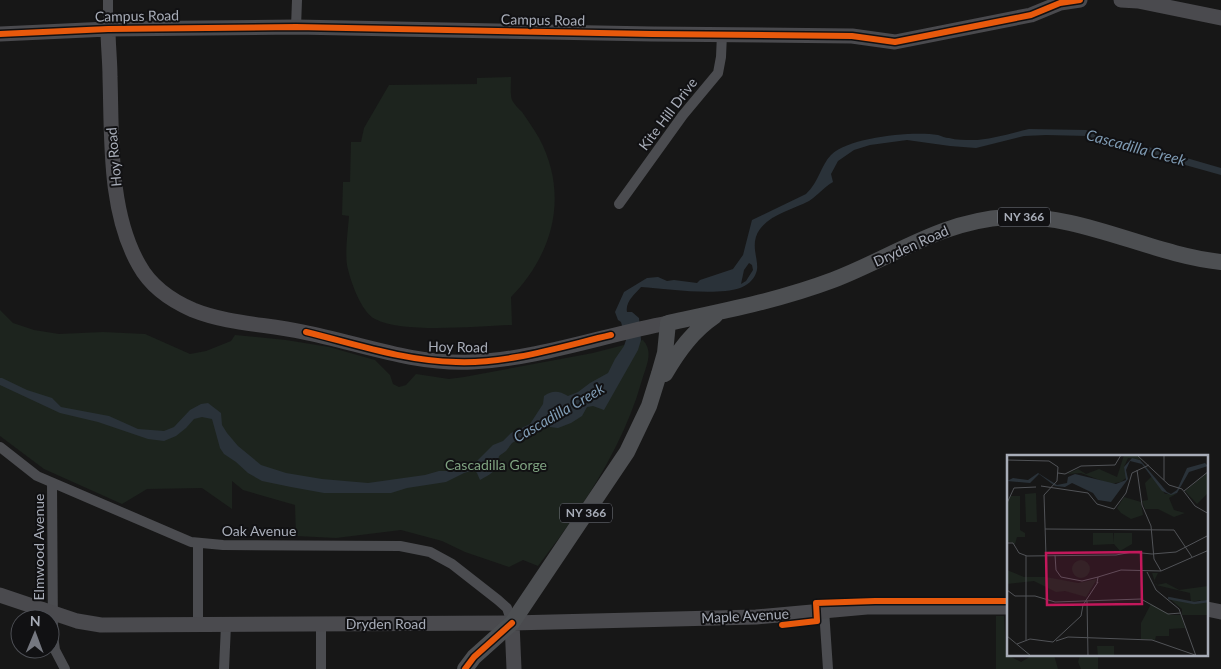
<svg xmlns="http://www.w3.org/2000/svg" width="1221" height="669" font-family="Lato,sans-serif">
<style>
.green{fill:#1d241e}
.water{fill:#2a3239;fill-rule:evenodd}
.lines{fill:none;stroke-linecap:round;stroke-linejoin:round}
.street{stroke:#4b4c50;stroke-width:10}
.secondary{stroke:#4a4a4e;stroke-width:15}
.primary{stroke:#4d4f52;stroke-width:16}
.cycleway-casing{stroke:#111113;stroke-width:9}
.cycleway{stroke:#e8590c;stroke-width:6}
.labels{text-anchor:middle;stroke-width:4;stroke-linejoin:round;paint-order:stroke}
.shield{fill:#111113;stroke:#7b7e86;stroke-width:1}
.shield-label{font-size:12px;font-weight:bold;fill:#a8adb8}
.street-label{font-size:14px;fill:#a8adb8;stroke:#111113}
.park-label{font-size:14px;fill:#7fa381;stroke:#111113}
.water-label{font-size:15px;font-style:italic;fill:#7f9bb3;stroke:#111113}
.inset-river{fill:none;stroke:#2a3239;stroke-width:2.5}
.inset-road{fill:none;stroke:#515357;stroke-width:1}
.view{fill:#c2185b;fill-opacity:0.15;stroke:#c2185b;stroke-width:2.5}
.inset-edge{fill:none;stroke:#a8adb8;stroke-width:2.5}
</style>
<rect width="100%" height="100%" fill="#171717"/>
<path class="green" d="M511,77c0,7 -1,17 1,23 2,4 7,9 10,12 6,9 12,17 17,26 30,56 15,115 -28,159l1,28c-35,1 -108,9 -137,-6 -14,-7 -25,-39 -28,-54 -2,-14 1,-35 2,-49l-7,-1 1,-33h7l1,-40h10l3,-14 25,-43 88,-1v-6z
M0,310l13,13 21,7 25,4 44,-2 42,2 45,20 16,-3 25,-10 4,-6 51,5 43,7 46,13 15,15 3,9 6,3 7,-2 10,-11 33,5 15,-2 129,-24 50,-13c11,12 3,26 -1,40 -19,68 -61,130 -104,186l-15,-6 -14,7 -44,-15 -23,-11 -41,-11 -65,8 -40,-2 -1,-31 -52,-15 -11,-9v28l-30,-21 -55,1 -25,15 -78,-35 -44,-33z
M996,616h8l2,38 15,8 12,-7h21l4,14h-62z
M1080,655h18v14h-17l-3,-7z"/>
<path class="water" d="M1029,129l57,1 27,11 14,1 25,6 69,20v7l-43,-12 -41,-15 -22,-1 -27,-11 -42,-1 -22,1 -48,12 -26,-2 -43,-6 -37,5 -16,5 -16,11 -7,13 2,8c-9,5 -15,13 -24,19 -15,8 -38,13 -49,28 -12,16 1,33 -4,44 -2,7 -10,13 -16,15 -24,8 -73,1 -99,-1 -6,7 -16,15 -14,25h5l7,6 2,22 -3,10 -34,60 -11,-4 -6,1 -5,9 -11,7 -13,5 -15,-2 -12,6 -19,11 -6,8 -7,5c-3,16 -6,17 -19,24l-3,-7 -3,-3 -10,3 -18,9 -39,6 -16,5h-67l-33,-6 -29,-6 -14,-8 -12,-11 -12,-8 -4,-6 -8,-29 -10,-2 -8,2 -8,9 -10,8 -12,5 -16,-2 -50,-17 -38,-9 -60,-28v-7h2l25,12 25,8 9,9 48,9 29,13 26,2 10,-4 16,-17 11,-6 7,-1 13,10 1,12 5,8 11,13 23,19 25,8 36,6 46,4 57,-8 14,-4h11l27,-10 16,-16 10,-4 8,-8 19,-9 13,-20 1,-8c9,-6 15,-5 24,0l10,-4 12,-9 18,-10 7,-14 9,-13 2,-6 -5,-18 -3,-2 -3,-8 9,-20 23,-14 11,-1 9,4 7,-1 23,3 3,-3 33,-11 10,-14 9,-35 54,-26c13,-12 15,-29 25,-39 19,-18 81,-24 107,-20 4,1 7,3 11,3 7,2 16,2 23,2 18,0 39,-7 57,-11zM749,263l3,2 1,5 -7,11 -5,3 3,-14z"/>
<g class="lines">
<path class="street" d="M296,27l1,-27
M108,29v-29
M619,204l64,-89 35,-42 3,-16 1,-23
M0,447l37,29 154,66 32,3 177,1 30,6 22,12 46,36 9,8 5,15
M52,483l1,153 2,14 10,19
M198,544v80
M824,610l4,59
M321,624v45
M224,669l2,-44"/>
<path class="secondary" d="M1121,0l17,1 83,17
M108,29c0,16 2,32 2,48 2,59 -2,134 29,188 12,22 31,35 54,45 35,14 73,14 110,22 56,11 111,33 169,30 66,-3 132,-27 196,-39
M0,34l108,-5 188,-2 356,7 200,2 43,6 136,-27 29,-12 20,-3
M0,595l77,26 24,4 411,-2 244,-6 111,-10h141
M1207,609l14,3
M512,623l2,46"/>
<path class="primary" d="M665,374c14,-24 28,-43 50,-58
M465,669l9,-12 38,-34 115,-171 22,-46 10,-32 6,-21 3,-30c56,-12 112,-23 165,-43 60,-23 108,-59 174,-63 75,-4 141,37 214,45"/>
<defs>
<path id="cycleway" d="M0,34l108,-5 188,-2 356,7 200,2 43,6 136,-27 29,-12 20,-3
M306,332c49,12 99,29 150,30 52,2 104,-15 155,-27
M782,625l35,-4 -1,-18 59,-2h133
M465,669l9,-12 38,-34"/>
</defs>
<use href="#cycleway" class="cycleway-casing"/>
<use href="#cycleway" class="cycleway"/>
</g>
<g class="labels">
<g class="shield">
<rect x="998" y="207.5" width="52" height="19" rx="4"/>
<rect x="560" y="503.5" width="52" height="19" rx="4"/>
</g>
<g class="shield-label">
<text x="1024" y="221">NY 366</text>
<text x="586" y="517">NY 366</text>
</g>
<g class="street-label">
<text transform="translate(137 16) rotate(-1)" y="5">Campus Road</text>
<text transform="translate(543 20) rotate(1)" y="5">Campus Road</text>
<text transform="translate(668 114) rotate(-53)" y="5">Kite Hill Drive</text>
<text transform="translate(114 157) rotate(-95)" y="5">Hoy Road</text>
<text transform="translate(911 246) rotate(-24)" y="5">Dryden Road</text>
<text transform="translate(458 347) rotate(1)" y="5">Hoy Road</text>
<text x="259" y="536">Oak Avenue</text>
<text transform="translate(39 547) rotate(-90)" y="5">Elmwood Avenue</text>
<text transform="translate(745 616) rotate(-3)" y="5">Maple Avenue</text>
<text x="386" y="629">Dryden Road</text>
</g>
<g class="park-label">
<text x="496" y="470">Cascadilla Gorge</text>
</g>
<g class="water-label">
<text transform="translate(1136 148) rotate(15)" y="5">Cascadilla Creek</text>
<text transform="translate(559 413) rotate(-30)" y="5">Cascadilla Creek</text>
</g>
</g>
<g transform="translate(1007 455)">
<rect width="201" height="201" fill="#171717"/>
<path d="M117,0l13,1 6,4 -15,-2 -4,9 3,10 -6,5 -11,2 -29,-11 -14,1 11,-5 8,5 13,-5 18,8zM201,17v21l-11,11 -12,-13zM145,21l13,18h11l-7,4 5,12 11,3 -11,4 -16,-8h-13l-3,-8 6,-1 -3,-17zM29,38l1,29h-11l-1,-28zM3,41h10v34l5,3v4h-8l-2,7 -8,-3v-38zM117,42l17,5 2,13 -12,4 -10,-6 -4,-5zM86,78h20l1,10v-10h18v11l-12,7 -6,-7 -21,1zM65 114a9 9 0 1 1 18 0a9 9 0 1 1-18 0ZM0,115l17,7h22l32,6 19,-4 -11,18 -21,-6 -9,1 -22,-11 -27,3zM145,118h6l-4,8 3,4 9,-2 13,7 29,-4v14h-6l6,2v19v-6h-26v-6l-12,-10 21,4h6l4,-3 -10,2 -1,-9 -34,-8zM144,149l20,11h10l4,13 -16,1v7h-13l-1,4 -14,-1v-16zM90,191h17v10h-16z" fill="#1d241e"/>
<path d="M125,3l8,2 27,32 4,2 6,-4 10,-22 18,-5 3,3 -19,6 -12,21 -6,2 -9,-4 -20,-27 -12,-3 -4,9 2,9 -17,23 -13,-2 -5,-7 -21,-10 -7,4 -10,-1 -16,-12 -9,9 -23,-2 6,-3 15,2 10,-7 19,12 10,-2 1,-6 7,-3 41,10 10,-4 -2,-13z" fill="#2a3239"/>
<path class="inset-river" d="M161,143l26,5 15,-2"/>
<path class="inset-road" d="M130,0l32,30 13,4 13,17 14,8M157,0v25M0,5l42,1 9,6 -1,14 -13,14 2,61M130,15l5,35 9,21 3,33 7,12M51,18l7,1 16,-8 34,-1 6,-10M34,31l47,7 9,11 17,5 12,-16 6,-20 17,-8M177,36l25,-20M0,48l7,-15 22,-1M38,74l129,1 18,27M0,88h6l6,10 8,3 89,-1 16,-3 20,2 24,-2 33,-17M48,100l1,15 5,7 21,4 16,-4M19,101v84M140,117l9,18 23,19 17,47M90,128l1,-6 23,-7 40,1 48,-21M0,135l8,6h20l20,6 86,-3 27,15 13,-1M80,146l1,55M0,181l24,20M49,186l12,-4 84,3 46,16M10,189l13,-5 23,3 28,-26 2,-11 15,-23"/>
<path class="view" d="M134,97l1,52 -95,1 -1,-52z"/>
<rect width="201" height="201" class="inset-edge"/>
</g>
<g transform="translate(35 634) rotate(1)"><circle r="24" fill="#111113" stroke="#4d4f55"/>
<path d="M0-4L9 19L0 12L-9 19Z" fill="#757880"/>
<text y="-8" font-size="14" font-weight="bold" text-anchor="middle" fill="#a8adb8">N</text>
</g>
</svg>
